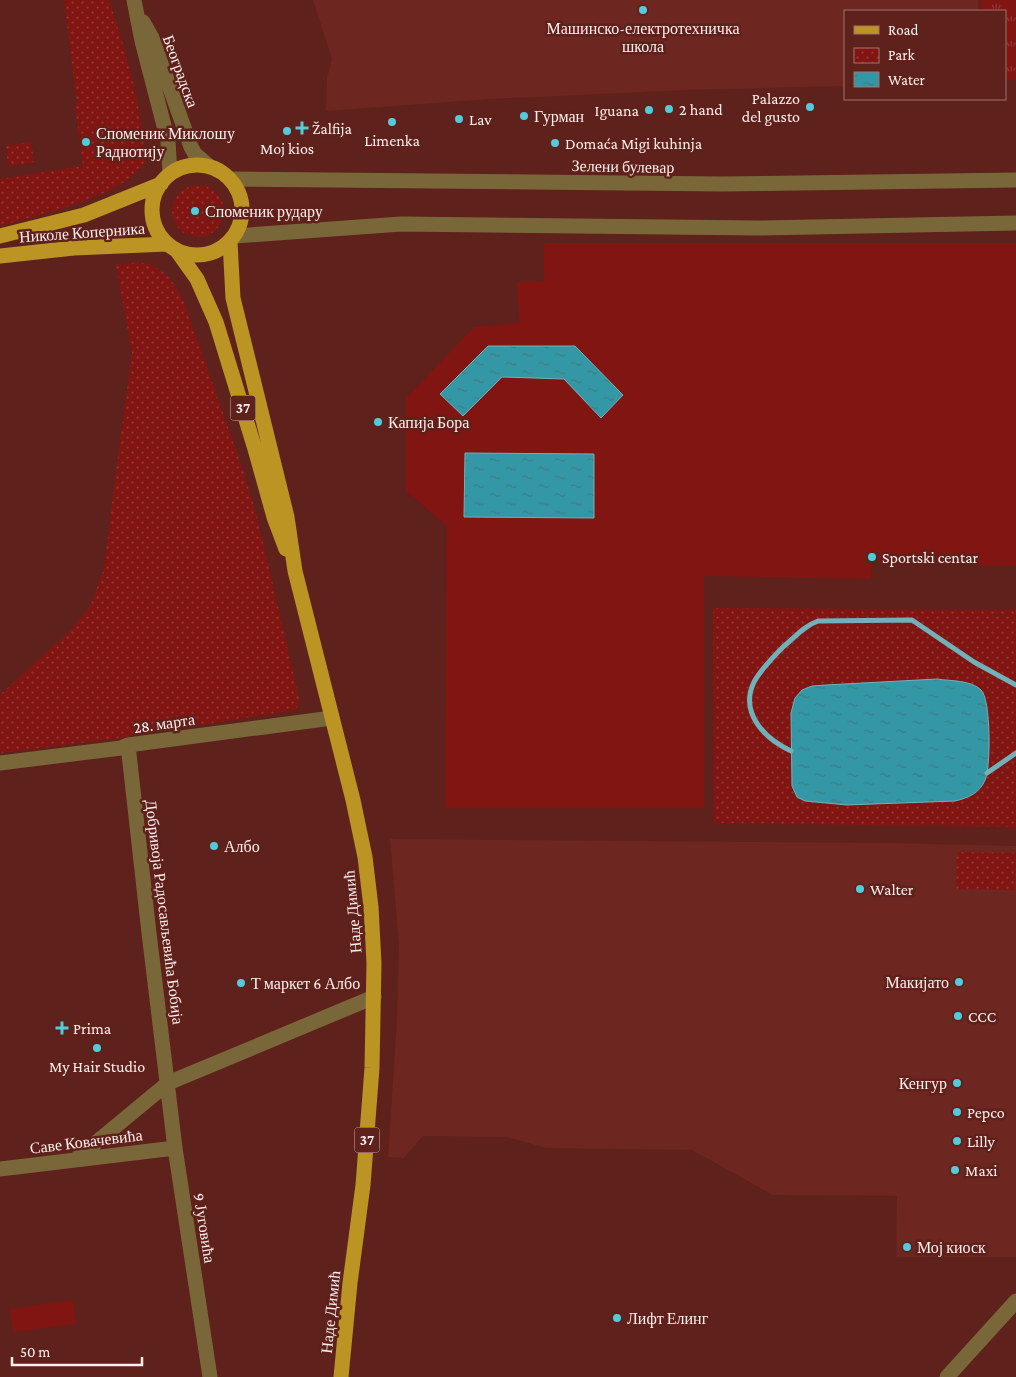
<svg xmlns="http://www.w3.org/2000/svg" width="1016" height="1377" font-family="'Crimson Pro',serif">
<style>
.built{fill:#6d2620}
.grass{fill:url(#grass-tufts)}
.park{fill:url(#park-dots)}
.pitch{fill:#811512}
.water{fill:url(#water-ripples);stroke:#71b1ba}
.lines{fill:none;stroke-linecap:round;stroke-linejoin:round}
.stream{stroke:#71b1ba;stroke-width:5}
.minor{stroke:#7a6739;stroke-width:15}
.major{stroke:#bb9423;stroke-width:15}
.poi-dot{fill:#53cbdb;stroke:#5f211b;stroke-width:2}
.labels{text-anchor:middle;stroke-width:5;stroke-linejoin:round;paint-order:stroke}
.shield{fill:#5f211b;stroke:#cfb0ad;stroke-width:1}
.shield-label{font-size:15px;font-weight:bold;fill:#ffeeec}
.poi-label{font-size:16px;fill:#ffeeec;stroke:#5f211b;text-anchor:start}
.street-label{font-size:16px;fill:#ffeeec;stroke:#5f211b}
</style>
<defs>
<pattern id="grass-tufts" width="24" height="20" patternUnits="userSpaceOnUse" patternTransform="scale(1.25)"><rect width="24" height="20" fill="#811512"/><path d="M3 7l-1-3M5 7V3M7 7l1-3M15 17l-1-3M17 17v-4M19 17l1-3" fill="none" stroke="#943735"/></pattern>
<pattern id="park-dots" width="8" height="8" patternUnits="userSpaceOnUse" patternTransform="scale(1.25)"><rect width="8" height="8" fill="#811512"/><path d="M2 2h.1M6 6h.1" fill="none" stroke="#943735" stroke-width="1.8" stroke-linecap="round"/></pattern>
<pattern id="water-ripples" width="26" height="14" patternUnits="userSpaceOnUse" patternTransform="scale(1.25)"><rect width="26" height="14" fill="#3497a5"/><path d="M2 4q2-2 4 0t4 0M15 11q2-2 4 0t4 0" fill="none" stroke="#3c7b84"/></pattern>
</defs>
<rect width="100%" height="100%" fill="#5f211b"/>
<path class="built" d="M313,0h665v11h-133v75l-158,4 -197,9 -164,12 1,-33 5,-19z
M390,839l499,4 127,3v411h-120l1,-61 -124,-1 -81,-45 -146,-2 -39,-11 -84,-1 -19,22 -16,-1 9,-139 2,-75z"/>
<path class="grass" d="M981,0h35v80h-11v-69h-24z"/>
<path class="park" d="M64,0h45c17,52 34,108 36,163 -27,36 -103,51 -145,63v-47l83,-13 -8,-60 2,-1z
M31,142l3,20 -26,4 -2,-20z
M172 211a26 26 0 1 1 52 0a26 26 0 1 1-52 0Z
M138,262c25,3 36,19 46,40l60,171 13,43 42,182v7l-4,5 -182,29 -113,14v-58l68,-62 22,-27 14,-37 8,-67 20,-149 -16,-88z
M713,608l303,2v217l-302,-4z
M957,852l59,1 -1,37 -59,-1z"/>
<path class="pitch" d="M544,243h472v323l-137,-2v-12h-14v11h7l-1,16 -167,-3v232h-259l2,-282 -41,-35v-93l68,-71 45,-4 -2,-41 27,-1z
M73,1300l3,24 -63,8 -3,-23z"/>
<path class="water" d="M488,346h87l48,49 -22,23 -37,-39 -62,-2 -39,39 -23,-22z
M465,453l129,1v64l-130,-1z
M937,679c13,2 34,1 44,11 10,9 10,78 4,90 -5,13 -17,18 -30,21l-108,4 -42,-4 -8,-4 -5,-11 -1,-73 4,-15 7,-8 10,-4 14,-1z"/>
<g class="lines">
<path class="stream" d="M791,751c-26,-12 -52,-38 -37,-69 7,-13 20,-26 30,-36 11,-9 20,-20 34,-25l94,-1 62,42 42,23
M987,773l29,-20"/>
<path class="minor" d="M134,0l8,41 26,100 2,33
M143,22l9,16 39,109 4,7 14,12
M230,179l491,5 295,-4
M235,236l166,-12 357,4 258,-5
M128,745l21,188 26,215 35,229
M0,763l121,-15 7,-3 204,-27
M75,1160l93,-77 206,-86
M0,1169l175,-21
M947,1377l69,-76"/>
<path class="major" d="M152 210a45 45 0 1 1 90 0a45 45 0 1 1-90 0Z
M0,236l84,-21 77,-31
M230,242l3,56 54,219 8,54 58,229 12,57 6,50 3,56 -2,105 -9,117 -13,98 -9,94
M177,251l20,28 19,43 39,127 19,68 12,32
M0,256l74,-8 93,-4"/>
</g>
<g class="poi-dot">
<circle cx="643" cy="10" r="5"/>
<circle cx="810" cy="107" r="5"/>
<circle cx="669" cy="109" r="5"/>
<circle cx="649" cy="110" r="5"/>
<circle cx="524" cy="116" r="5"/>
<circle cx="459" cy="119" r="5"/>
<circle cx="392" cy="122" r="5"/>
<path d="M299.5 120.5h5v5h5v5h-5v5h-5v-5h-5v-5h5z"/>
<circle cx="287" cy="131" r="5"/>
<circle cx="86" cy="142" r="5"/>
<circle cx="555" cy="143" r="5"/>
<circle cx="195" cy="211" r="5"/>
<circle cx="378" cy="422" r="5"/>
<circle cx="872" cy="557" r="5"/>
<circle cx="214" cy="846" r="5"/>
<circle cx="860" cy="889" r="5"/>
<circle cx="959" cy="982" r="5"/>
<circle cx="241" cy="983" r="5"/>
<circle cx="958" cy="1016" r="5"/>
<path d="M59.5 1020.5h5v5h5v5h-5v5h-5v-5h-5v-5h5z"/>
<circle cx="97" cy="1048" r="5"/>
<circle cx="957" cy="1083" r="5"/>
<circle cx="957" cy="1112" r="5"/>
<circle cx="957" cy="1141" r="5"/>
<circle cx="955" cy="1170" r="5"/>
<circle cx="907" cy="1247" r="5"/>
<circle cx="617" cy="1318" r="5"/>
</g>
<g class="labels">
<g class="shield">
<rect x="230.5" y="395.5" width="25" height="25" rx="4"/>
<rect x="354.5" y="1127.5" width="25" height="25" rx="4"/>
</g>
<g class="shield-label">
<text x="243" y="413">37</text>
<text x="367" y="1145">37</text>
</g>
<g class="poi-label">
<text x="643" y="34" text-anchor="middle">Машинско-електротехничка<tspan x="643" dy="18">школа</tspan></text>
<text x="800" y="104" text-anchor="end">Palazzo<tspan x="800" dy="18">del gusto</tspan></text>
<text x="679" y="115">2 hand</text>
<text x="639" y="116" text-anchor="end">Iguana</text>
<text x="534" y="122">Гурман</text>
<text x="469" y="125">Lav</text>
<text x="312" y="134">Žalfija</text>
<text x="96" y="139">Споменик Миклошу<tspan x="96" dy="18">Раднотију</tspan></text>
<text x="392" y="146" text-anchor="middle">Limenka</text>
<text x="565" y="149">Domaća Migi kuhinja</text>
<text x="287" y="154" text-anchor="middle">Moj kios</text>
<text x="205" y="217">Споменик рудару</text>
<text x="388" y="428">Капија Бора</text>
<text x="882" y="563">Sportski centar</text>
<text x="224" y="852">Албо</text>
<text x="870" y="895">Walter</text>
<text x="949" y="988" text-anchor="end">Макијато</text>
<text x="251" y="989">Т маркет 6 Албо</text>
<text x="968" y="1022">CCC</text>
<text x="73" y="1034">Prima</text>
<text x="97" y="1072" text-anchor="middle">My Hair Studio</text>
<text x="947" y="1089" text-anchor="end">Кенгур</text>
<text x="967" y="1118">Pepco</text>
<text x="967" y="1147">Lilly</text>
<text x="965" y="1176">Maxi</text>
<text x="917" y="1253">Мој киоск</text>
<text x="627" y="1324">Лифт Елинг</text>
</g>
<g class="street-label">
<text transform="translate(181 71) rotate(70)" y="6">Београдска</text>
<text transform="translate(623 166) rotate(1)" y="6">Зелени булевар</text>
<text transform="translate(82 232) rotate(-4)" y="6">Николе Коперника</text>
<text transform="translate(164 723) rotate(-8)" y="6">28. марта</text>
<text transform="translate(165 912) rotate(83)" y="6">Добривоја Радосављевића Бобија</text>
<text transform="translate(352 912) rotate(-95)" y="6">Наде Димић</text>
<text transform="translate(86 1141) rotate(-7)" y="6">Саве Ковачевића</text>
<text transform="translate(205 1228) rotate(81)" y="6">9 Југовића</text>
<text transform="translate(330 1312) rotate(-84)" y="6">Наде Димић</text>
</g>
</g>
<rect x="844" y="10" width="162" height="90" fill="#5f211b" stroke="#9f736f"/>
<rect x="854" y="26" width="25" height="8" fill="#bb9423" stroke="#9f736f"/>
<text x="888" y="35" font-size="15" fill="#ffeeec">Road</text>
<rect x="854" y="48" width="25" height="15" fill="url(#park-dots)" stroke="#9f736f"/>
<text x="888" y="60" font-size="15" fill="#ffeeec">Park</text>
<rect x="854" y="72" width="25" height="15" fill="url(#water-ripples)" stroke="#9f736f"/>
<text x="888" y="85" font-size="15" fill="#ffeeec">Water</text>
<path d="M12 1357v8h130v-8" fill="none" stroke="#ffeeec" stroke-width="2.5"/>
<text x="20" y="1357" font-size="15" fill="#ffeeec" stroke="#5f211b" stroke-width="4" paint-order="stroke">50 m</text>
</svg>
